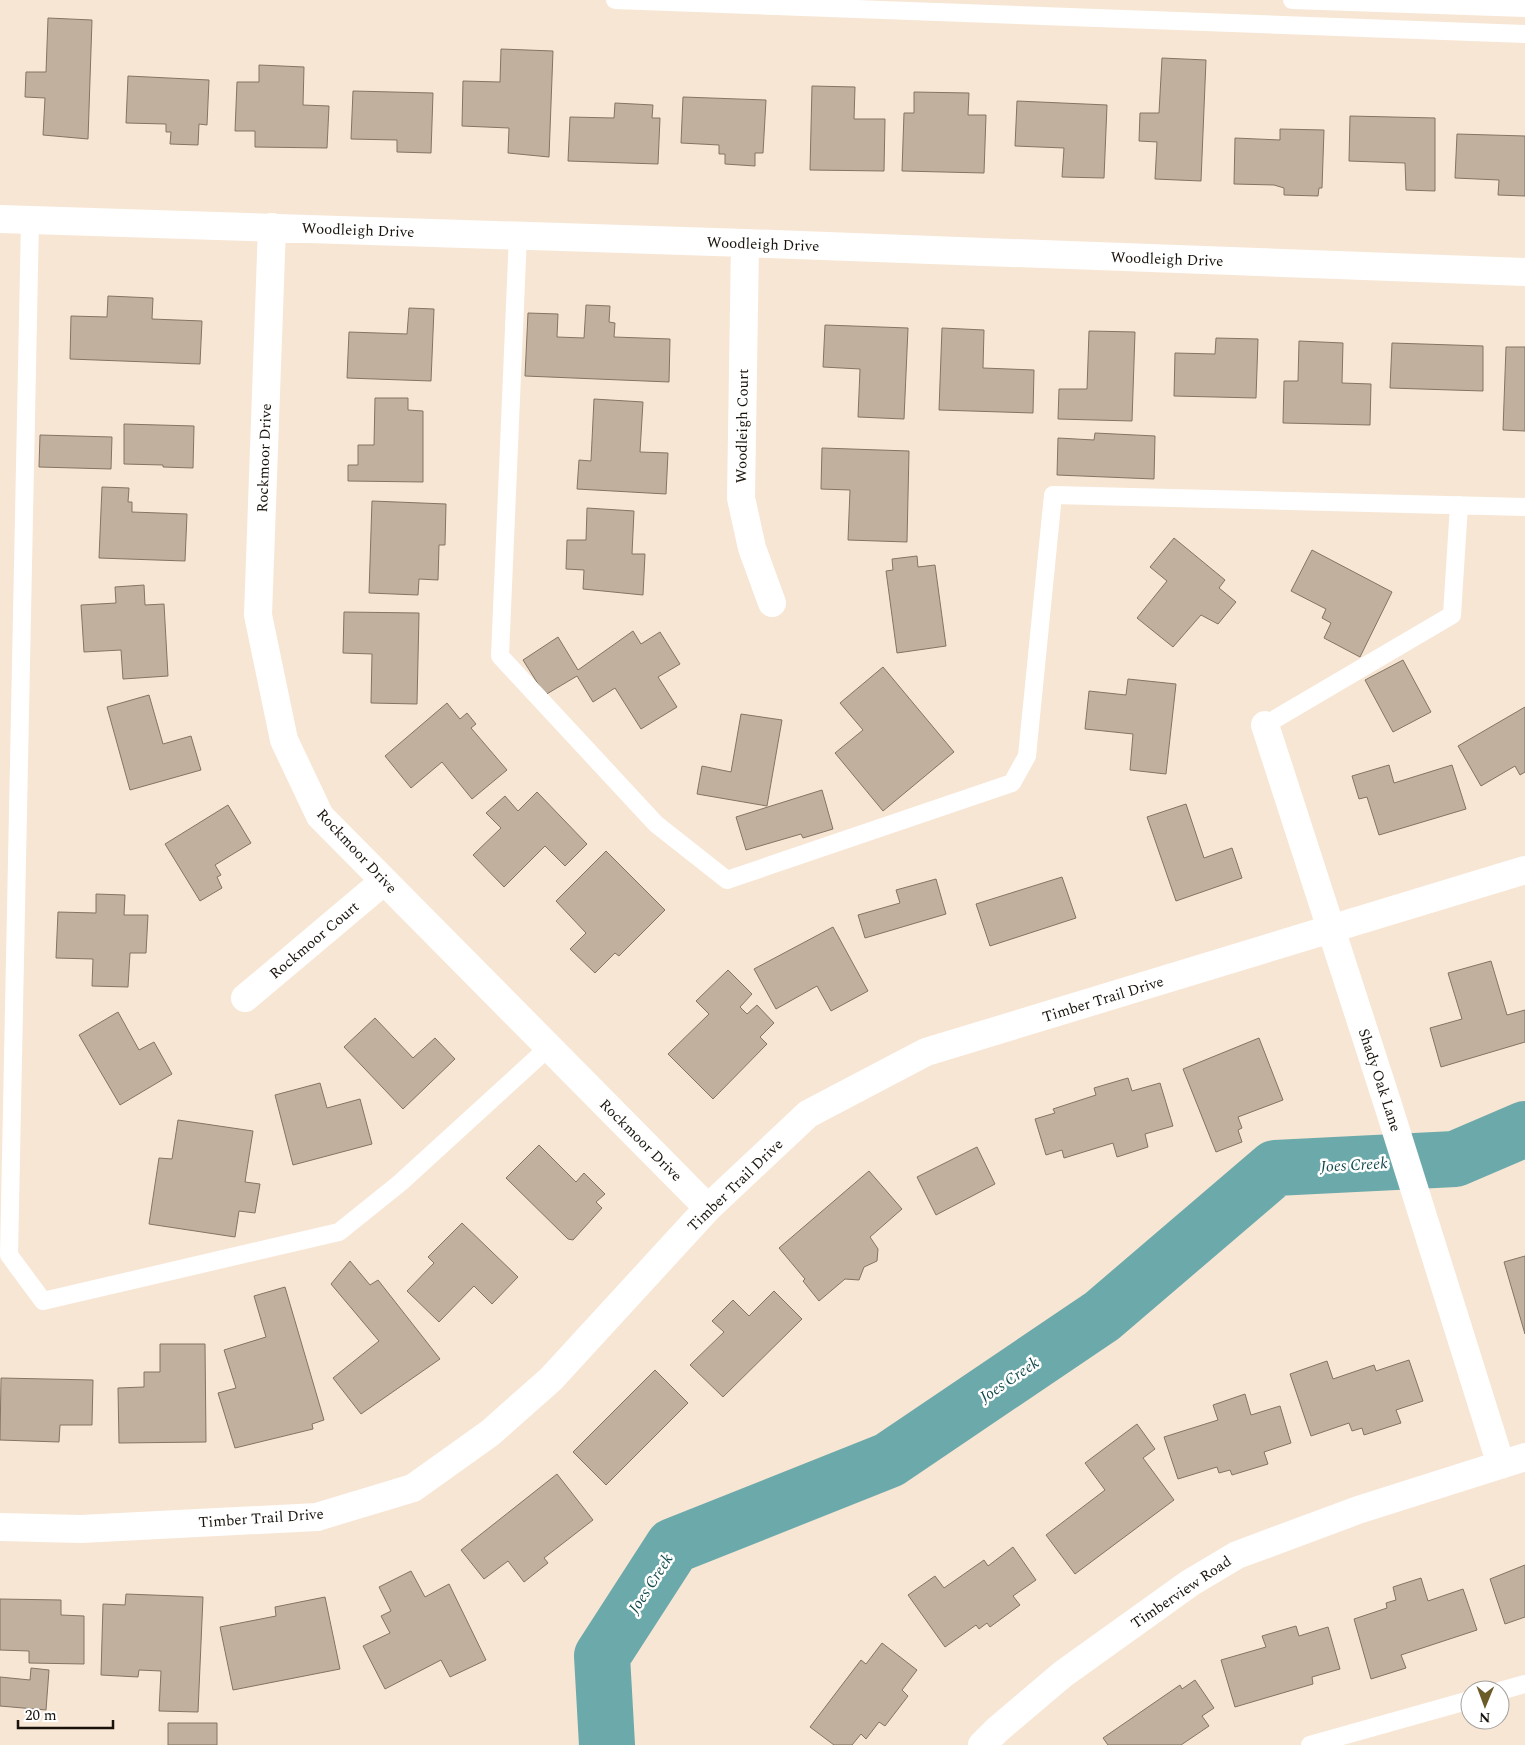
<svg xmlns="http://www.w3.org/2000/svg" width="1525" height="1745" font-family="Spectral,serif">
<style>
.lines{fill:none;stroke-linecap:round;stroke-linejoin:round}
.river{stroke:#6ca9aa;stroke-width:56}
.building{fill:#c1b09e;stroke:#847463}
.service{stroke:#fff;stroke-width:18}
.minor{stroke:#fff;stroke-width:28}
.labels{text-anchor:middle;stroke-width:5;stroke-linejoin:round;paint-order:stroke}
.street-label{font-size:15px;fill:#19130c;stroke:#fff}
.water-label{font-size:16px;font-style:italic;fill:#12494b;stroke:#fff}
</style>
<rect width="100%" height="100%" fill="#f8e6d4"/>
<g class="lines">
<path class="river" d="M607,1745l-5,-89 71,-110 216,-86 213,-144 173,-148 180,-9 70,-30"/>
</g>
<path class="building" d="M48,18l44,2 -4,119 -45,-4 2,-37 -20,-1 1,-25h20z
M501,49l52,2 -4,106 -41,-4 1,-25 -47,-2 1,-45 37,1z
M1162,58l44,2 -5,121 -46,-2 2,-37 -18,-1 1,-28h19z
M259,65l45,2 -1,38 26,1 -2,42 -72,-1v-16h-20l2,-49h22z
M128,76l81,4 -2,45 -8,-1 -1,21 -28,-1 1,-12h-5v-8l-40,-1z
M812,86l43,1 -1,32h31l-1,52 -74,-1z
M353,91l80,2 -2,60 -34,-1v-12l-46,-1z
M914,92l55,1 -1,22h18l-2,58 -82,-2 2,-58h10z
M683,97l83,3 -3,53h-8v13l-30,-2v-10h-6v-9l-38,-2z
M1017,101l90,4 -3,73 -42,-1 2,-29 -49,-2z
M615,103l38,2 -1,13h8l-2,46 -90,-3 2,-44 44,1z
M1350,116l85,2v73l-29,-1 -1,-27 -56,-2z
M1280,129l44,1 -2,58h-3l-1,8 -34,-1v-7l-10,-3 -40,-1 1,-46 45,2z
M1457,134l68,2v60l-27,-1 1,-15 -44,-2z
M108,296l45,2 -1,21 50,2 -2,43 -130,-5 1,-43 36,1z
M586,305l24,1 -1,16 6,1 -1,14 56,2 -1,43 -144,-6 3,-63 30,1 -1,23 27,1z
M409,308l25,1 -3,72 -84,-3 2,-46 58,2z
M825,325l83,3 -4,91 -46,-2 2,-48 -37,-2z
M942,328l42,2 -1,38 51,2 -1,43 -94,-3z
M1089,331l46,1 -3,89 -74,-2 1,-30h28z
M1216,338l42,1 -2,59 -82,-2 1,-43 40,1z
M1299,341l44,2 -1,40 29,1 -1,41 -87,-2 1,-42h14z
M1392,343l91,3v45l-93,-3z
M1506,347h19v84l-22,-1z
M375,398h33v12l15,1v71l-75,-1v-16h10v-20h16z
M594,399l49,3 -3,50 28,1 -2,41 -89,-5 2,-29 12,1z
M124,424l70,2 -1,42 -30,-1v-2l-39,-1z
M1095,433l60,3 -1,43 -97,-4 1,-37 36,2z
M40,435l72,2 -1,32 -72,-2z
M822,448l87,3 -2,91 -59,-2 2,-50 -29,-1z
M102,487l27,1 -1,14h4v10l55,2 -2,47 -86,-3z
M372,501l74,3 -1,41h-6l-1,35 -19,-1 -1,16 -49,-2z
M587,508l47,3 -2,43h13l-2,41 -60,-6 1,-19 -18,-1 1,-29h19z
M1174,538l51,42 -6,8 17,14 -18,22 -17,-9 -28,32 -36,-29 30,-37 -17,-14z
M1312,550l80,42 -32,65 -36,-19 7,-15 -9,-5 4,-9 -35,-18z
M917,556l1,11 17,-2 11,81 -49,7 -11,-82 7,-1 -1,-11z
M144,585l1,20 19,-1 4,72 -45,3 -2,-29 -37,2 -3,-47 35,-2 -1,-16z
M344,612l75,1 -2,91 -46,-1 1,-49 -29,-1z
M633,631l8,13 19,-12 20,32 -22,13 19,30 -36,22 -26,-41 -22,14 -16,-26 -32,19 -22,-35 35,-23 20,33z
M1403,660l28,52 -38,20 -28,-52z
M883,667l71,85 -71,59 -48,-58 28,-23 -23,-27z
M1128,679l48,5 -10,90 -36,-4 3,-36 -48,-5 4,-38 37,4z
M149,695l14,49 28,-8 10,34 -71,20 -23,-83z
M447,703l13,16 7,-6 9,11 -5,4 36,42 -35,29 -30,-37 -31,26 -26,-32z
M1525,707v65l-5,3 -5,-9 -34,20 -23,-40z
M741,714l41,6 -15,86 -70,-12 5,-28 29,6z
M1389,765l5,18 58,-18 14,44 -87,26 -12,-38 -8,2 -7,-23z
M822,790l11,39 -30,9 -2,-4 -55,16 -10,-33z
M537,792l50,52 -22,22 -20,-20 -41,41 -31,-32 28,-27 -15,-15 19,-17 13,15z
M1186,804l18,54 28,-10 10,30 -66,23 -29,-84z
M228,805l23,38 -36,22 6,10 -4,2 5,11 -22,13 -35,-57z
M606,851l59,59 -46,46 -4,-3 -20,20 -25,-24 16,-16 -30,-32z
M1062,877l14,41 -86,28 -14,-42z
M936,879l10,35 -81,24 -7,-23 42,-12 -4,-13z
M96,894l29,1 -1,20h24l-2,38h-16l-2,34 -36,-1 1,-27 -37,-1 2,-46 38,1z
M833,927l35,64 -37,20 -14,-25 -41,23 -22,-40z
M1491,961l16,54 18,-5v32l-84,25 -11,-39 32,-9 -14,-46z
M728,970l24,24 -12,13 7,7 10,-9 17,18 -14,14 7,7 -54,55 -45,-45 41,-40 -13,-13z
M118,1012l21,38 15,-8 18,32 -52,31 -41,-70z
M375,1018l38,40 22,-20 20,21 -52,50 -59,-62z
M1259,1038l24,62 -45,17 4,11 -4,2 4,12 -26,10 -33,-83z
M1128,1078l4,13 28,-8 13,43 -28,8 3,13 -31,10 -4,-14 -49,15 -2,-8 -16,5 -11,-36 20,-6 -2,-4 43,-14 -2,-7z
M320,1083l7,25 33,-9 12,45 -79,21 -18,-70z
M178,1120l75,11 -8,51 15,2 -5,29 -16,-2 -4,26 -86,-13 10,-66 13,1z
M539,1145l37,37 8,-9 21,21 -9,8 6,6 -29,32 -5,-1 -62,-61z
M977,1147l18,37 -59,31 -19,-38z
M869,1171l33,38 -32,28 8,12 -1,12 -13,6 -5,13 -14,-1 -26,22 -16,-20 2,-2 -26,-31z
M462,1223l56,54 -26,27 -18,-18 -35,36 -32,-31 27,-28 -6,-6z
M1525,1256v78l-21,-72z
M350,1261l20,24 8,-5 62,79 -79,55 -28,-36 46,-37 -48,-57z
M285,1287l39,133 -12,4 1,5 -78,19 -17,-55 18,-5 -12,-38 42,-13 -12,-41z
M774,1291l28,28 -79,78 -33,-32 34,-33 -12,-11 21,-21 16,16z
M160,1344h45l1,98 -87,1 -1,-55 26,-1v-15h16z
M1409,1360l14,41 -27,9 5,13 -37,12 -2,-7 -10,3 -3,-8 -38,13 -21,-62 37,-13 6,18 41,-14 2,6z
M655,1370l33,33 -82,82 -33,-33z
M1,1378l92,2 -1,45h-32l-1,17 -59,-2z
M1245,1394l6,21 29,-9 11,37 -27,9 4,12 -36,11 -2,-5 -11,3 -2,-6 -39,12 -14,-42 54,-17 -5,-15z
M1137,1424l18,25 -12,9 31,42 -99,74 -29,-39 59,-45 -20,-27z
M557,1474l36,46 -49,38 4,5 -24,19 -16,-21 -24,18 -23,-29z
M1013,1547l23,33 -23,16 7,9 -30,22 -3,-4 -8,6 -3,-4 -31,22 -37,-52 27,-19 9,12 40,-28 4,6z
M1525,1565v52l-20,7 -15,-45z
M411,1571l14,26 24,-13 37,76 -36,17 -9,-17 -56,29 -22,-43 27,-13 -9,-17 10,-5 -12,-24z
M1421,1578l7,23 35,-12 14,41 -76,25 5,13 -35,11 -17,-60 33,-11 -1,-5 10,-3 -3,-13z
M126,1594l77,3 -5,115 -39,-1 2,-40 -22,-1 -1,7 -37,-2 2,-71 22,1z
M325,1597l15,72 -107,21 -13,-63 56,-11 -1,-9z
M0,1599l61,1v15l23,1v48l-55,-1v-12l-29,-1z
M1296,1626l3,10 29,-9 12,42 -28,8 1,7 -78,23 -14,-47 45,-13 -4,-11z
M882,1643l35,27 -15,20 6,6 -23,30 -6,-4 -13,17 -5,-5 -9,11h-18l-24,-18 51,-67 5,4z
M31,1668l18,2 -3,40 -46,-4v-29l30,3z
M1195,1680l19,28 -12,8 7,10 -28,19h-73l-5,-7 77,-53 2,4z
M168,1723h49v22h-49z"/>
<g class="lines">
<path class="service" d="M615,0l910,34
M1292,0l233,8
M30,220l-21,1035 34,46 296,-69 61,-49 149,-136
M518,235l-18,421 156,168 71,56 285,-97 15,-27 26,-261 472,12
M1265,725l187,-110 7,-110
M1500,1691l25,-7
M1310,1745l160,-45"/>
<path class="minor" d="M0,219l745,24 780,29
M272,227l-14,388 26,125 36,76 388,392
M745,243l-4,255 11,50 20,55
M1265,725l123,380 113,360
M245,998l139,-117
M0,1527l81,2 236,-12 96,-29 77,-55 61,-54 157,-171 100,-94 118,-62 599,-182
M982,1745l15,-15 66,-56 127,-91 47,-28 121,-45 167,-53"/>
</g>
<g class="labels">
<g class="street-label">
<text transform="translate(358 230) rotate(2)" y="5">Woodleigh Drive</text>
<text transform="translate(763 244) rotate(2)" y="5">Woodleigh Drive</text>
<text transform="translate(1167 259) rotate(2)" y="5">Woodleigh Drive</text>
<text transform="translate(742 426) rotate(-89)" y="5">Woodleigh Court</text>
<text transform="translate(264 458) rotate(-88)" y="5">Rockmoor Drive</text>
<text transform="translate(357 851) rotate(47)" y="5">Rockmoor Drive</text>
<text transform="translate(314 940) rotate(-40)" y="5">Rockmoor Court</text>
<text transform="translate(1103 999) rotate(-17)" y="5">Timber Trail Drive</text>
<text transform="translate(1380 1080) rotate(72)" y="5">Shady Oak Lane</text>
<text transform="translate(641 1140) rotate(45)" y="5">Rockmoor Drive</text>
<text transform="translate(735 1185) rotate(-44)" y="5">Timber Trail Drive</text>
<text transform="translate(261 1518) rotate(-4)" y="5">Timber Trail Drive</text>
<text transform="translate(1181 1592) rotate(-34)" y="5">Timberview Road</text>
</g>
<g class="water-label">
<text transform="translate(1354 1164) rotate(-3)" y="6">Joes Creek</text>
<text transform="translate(1009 1379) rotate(-34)" y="6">Joes Creek</text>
<text transform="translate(650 1583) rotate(-57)" y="6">Joes Creek</text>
</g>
</g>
<g transform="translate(1485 1705) rotate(181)"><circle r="24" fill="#ffffff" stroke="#a3a19e"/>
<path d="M0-4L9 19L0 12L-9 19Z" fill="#6b5b28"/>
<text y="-8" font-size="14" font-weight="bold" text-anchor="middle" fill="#19130c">N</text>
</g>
<path d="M18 1720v8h95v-8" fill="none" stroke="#19130c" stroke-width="2.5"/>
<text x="25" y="1720" font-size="15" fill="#19130c" stroke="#ffffff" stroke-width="4" paint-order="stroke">20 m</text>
</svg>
